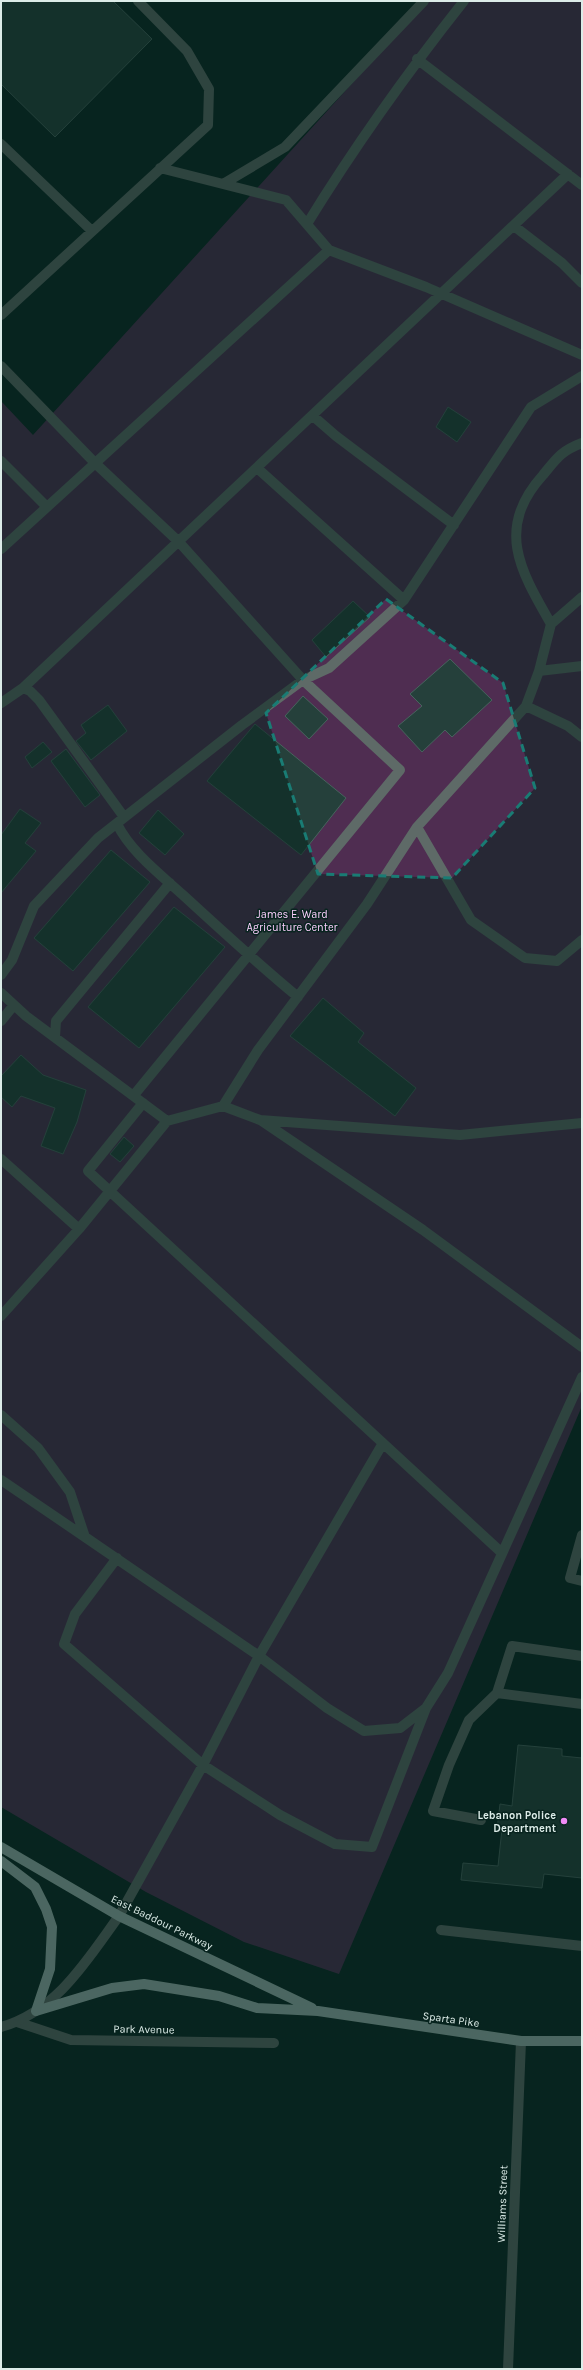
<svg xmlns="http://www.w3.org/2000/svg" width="583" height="2370" font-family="Karla,sans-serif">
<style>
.green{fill:#4f2d51}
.building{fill:#25403b;stroke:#47635d}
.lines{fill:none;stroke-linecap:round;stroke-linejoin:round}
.service{stroke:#5e6a67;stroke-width:10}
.minor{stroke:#5e6a67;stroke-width:10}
.tertiary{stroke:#5e6a67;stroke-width:10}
.primary{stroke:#9eb7b1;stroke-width:10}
.marked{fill:none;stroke:#197c74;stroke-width:3;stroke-dasharray:8 5;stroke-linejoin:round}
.poi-dot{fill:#f08bf6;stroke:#08241f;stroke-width:1.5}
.labels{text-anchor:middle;stroke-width:3;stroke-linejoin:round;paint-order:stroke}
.park-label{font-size:11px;fill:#fbcefd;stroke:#08241f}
.poi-label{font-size:11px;font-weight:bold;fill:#dcece8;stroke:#08241f;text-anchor:end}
.street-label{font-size:11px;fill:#dcece8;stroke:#08241f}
</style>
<rect width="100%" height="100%" fill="#08241f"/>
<path class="green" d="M427,1h155v1405l-243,568 -95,-32 -98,-50 -145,-85v-1406l32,34z"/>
<path class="building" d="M1,1h112l39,38 -97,98 -54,-53z
M448,407l23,15 -14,20 -21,-15z
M353,601l17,16 -44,40 -14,-17z
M450,659l42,41 -40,37 -7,-7 -23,22 -24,-26 24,-20 -12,-12z
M303,696l25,23 -19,20 -24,-23z
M108,705l19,26 -36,29 -15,-19 10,-8 -5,-8z
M255,724l91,74 -45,57 -94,-74z
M43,742l9,10 -20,16 -7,-11z
M66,749l34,46 -15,12 -34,-46z
M20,809l21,14 -16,20 11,8 -35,42v-58z
M158,810l26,24 -19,21 -26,-22z
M111,850l39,32 -77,89 -39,-33z
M174,907l51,40 -86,101 -51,-41z
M323,998l41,35 -6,9 58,46 -21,28 -105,-80z
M21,1055l22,20 43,15 -9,32 -14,32 -22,-8 14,-38 -34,-12 -9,11 -11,-10v-21z
M124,1137l10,9 -14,16 -10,-8z
M518,1745l44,4v7l20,2v120l-38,-4 -2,14 -81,-8 2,-17 35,3 4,-37h-5l3,-25 12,2z"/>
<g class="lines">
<path class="service" d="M417,59l165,126
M1,144l91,87
M160,168l126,32 43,50 97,37 156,68
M223,184l62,-37 139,-146
M307,224c48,-78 100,-151 157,-223
M514,226l48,37 20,20
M1,315l207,-190 1,-36 -22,-38 -49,-50
M1,366l94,97 84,79 124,138 97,90 -266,325
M313,416l23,20 118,89
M1,461l46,46
M257,468l147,132
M1,549l328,-299
M551,624c-31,-54 -56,-96 -8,-149 14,-17 18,-24 39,-32
M539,671l43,-5
M23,688l7,3 9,9 85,117
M1,703l22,-15 545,-514
M526,706l42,20 14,11
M117,824c14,28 43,50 66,71 38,35 75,69 115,102
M417,827l54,93 54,38 32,3 25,-21
M1,975l11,-15 22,-54 64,-68 144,-113 61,-45 26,-12 75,-68 127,-193 51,-31
M1,993l25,23 141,105 56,-15 37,14 200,15 122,-12
M1,1021l13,-16
M55,1037l1,-16 114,-138
M143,1103l-55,68 414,382
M223,1106l35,-56 109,-146 50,-77 109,-121 13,-35 12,-47 31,-27
M262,1121l161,109 159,117
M1,1159l78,70 88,-108
M1,1316l78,-87
M1,1415l37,33 32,44 15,45 174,119 68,52 37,23 36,-3 26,-20 22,-35 134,-296
M1,1480l84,57
M582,1535l-12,43 12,3
M117,1558l-42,56 -11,30 139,121 77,50 55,29 37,3 54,-139
M497,1693l85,11
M481,1820l-48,-9 16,-46 20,-45 28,-27 15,-47 70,10
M119,1916l84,-151 56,-109 124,-213
M441,1930l141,16"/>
<path class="minor" d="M17,2022l54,18 203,3
M508,2369l13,-328"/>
<path class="tertiary" d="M1,2027c56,-16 86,-67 118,-111"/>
<path class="primary" d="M1,1847l118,69 193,92
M1,1861l34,26 11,22 6,18 -2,42 -14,42
M36,2011l76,-23 32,-4 75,12 38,12 61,3 203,30h61"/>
</g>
<path d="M0 0H583V2370H0ZM386,599l117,84 32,105 -83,90 -134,-4 -52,-161z" fill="#08241f" fill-opacity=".55" fill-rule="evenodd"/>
<path class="marked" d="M386,599l117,84 32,105 -83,90 -134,-4 -52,-161z"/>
<circle class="poi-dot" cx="564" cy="1821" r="4"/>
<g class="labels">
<g class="park-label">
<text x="292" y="918">James E. Ward<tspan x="292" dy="13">Agriculture Center</tspan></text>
</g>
<g class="poi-label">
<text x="556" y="1819">Lebanon Police<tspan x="556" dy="13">Department</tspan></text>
</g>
<g class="street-label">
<text transform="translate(162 1922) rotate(26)" y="4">East Baddour Parkway</text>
<text transform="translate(451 2019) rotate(8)" y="4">Sparta Pike</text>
<text transform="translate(144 2029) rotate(1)" y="4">Park Avenue</text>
<text transform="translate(502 2204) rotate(-88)" y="4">Williams Street</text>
</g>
</g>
<rect width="583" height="2370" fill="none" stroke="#dcece8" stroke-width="4"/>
</svg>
